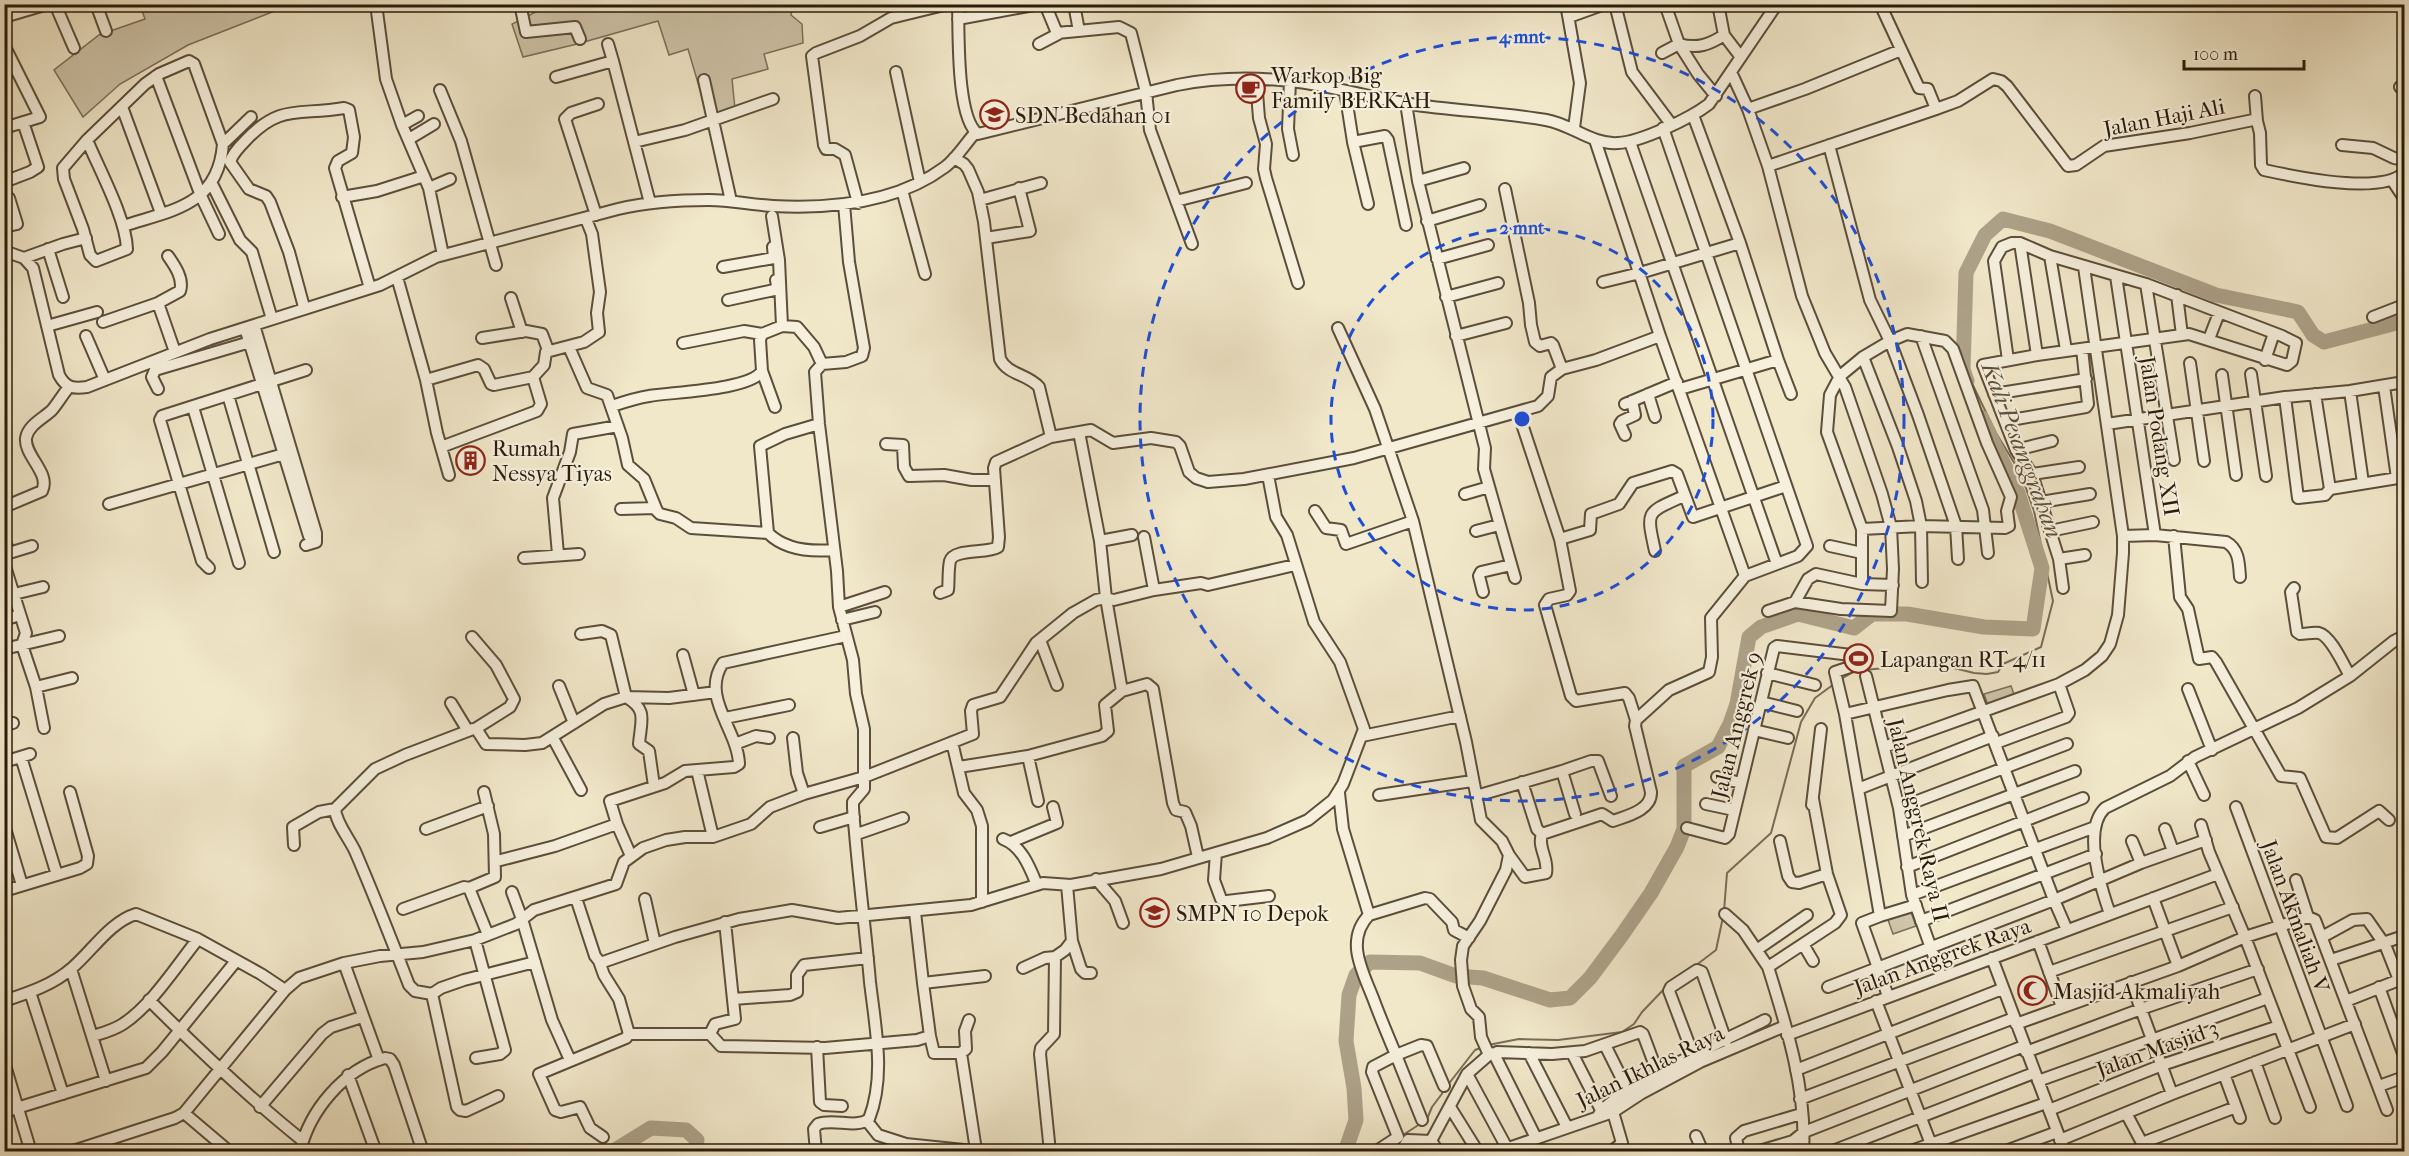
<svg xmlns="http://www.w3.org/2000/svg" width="2409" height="1156" font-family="'IM FELL French Canon',serif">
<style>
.green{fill:#cfc5aa;stroke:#7c705a;stroke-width:1.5}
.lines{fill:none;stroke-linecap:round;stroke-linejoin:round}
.stream{stroke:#796c57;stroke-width:2}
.river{stroke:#ada289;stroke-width:15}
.minor-casing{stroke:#5c4e3b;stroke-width:14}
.minor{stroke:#f6f0dd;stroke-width:10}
.ring{fill:none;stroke:#1d4ed8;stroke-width:3;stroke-dasharray:10 8}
.labels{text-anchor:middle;stroke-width:4.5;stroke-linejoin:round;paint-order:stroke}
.poi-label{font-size:22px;fill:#2a1b0b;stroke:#f6f0dd;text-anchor:start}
.street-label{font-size:22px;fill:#2a1b0b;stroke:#f6f0dd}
.water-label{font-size:24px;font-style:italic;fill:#5e513d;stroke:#f6f0dd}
.centre{fill:#1d4ed8;stroke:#f6f0dd;stroke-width:3}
.ring-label{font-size:18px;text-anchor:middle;font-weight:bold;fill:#1d4ed8;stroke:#f6f0dd;stroke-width:4.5;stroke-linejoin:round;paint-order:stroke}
</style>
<rect width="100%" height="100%" fill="#f1e8ca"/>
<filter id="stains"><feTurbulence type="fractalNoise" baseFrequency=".00333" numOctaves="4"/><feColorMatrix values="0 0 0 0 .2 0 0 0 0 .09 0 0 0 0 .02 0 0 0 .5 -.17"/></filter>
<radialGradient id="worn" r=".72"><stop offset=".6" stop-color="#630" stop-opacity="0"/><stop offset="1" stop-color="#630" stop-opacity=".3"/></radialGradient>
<path class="green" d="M140,5h33l2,6 17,-6h98l-102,40 -68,39 -37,33 -29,-47 45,-35 46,-16z
M549,5h244l-2,10 11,9 1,19 -39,11 4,15 -36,10 3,30 -27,8 -20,-68 -19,6 -11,-34 -81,23 -54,13 -11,-33z
M2011,686l4,11 -27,8 -4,-11z
M1911,912l5,14 -23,8 -5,-14z"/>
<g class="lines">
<path class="stream" d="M1841,679l14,-8 79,-8 40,10 13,1 11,-2 5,-8 38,-17 12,-46 -19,-90 -13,-37 -25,-41 -30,-62 -1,-19 5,-52
M1724,911l3,-38 44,-40 30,-111 14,-24 19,-14
M1695,966l21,-16 7,-33
M1488,1045l31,-6 39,1 64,-8 12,-8 8,-12 24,-25
M1447,1086l28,-36 8,-3
M1427,1119l5,-12 12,-16
M1403,1135l17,-11"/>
<path class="river" d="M1967,381l-4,-12 3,-96 19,-38 18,-16 47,12 166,64 82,17 15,23 11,7 80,-21
M612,1152l39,-24 35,2 11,10 -2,12
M1345,1152l11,-32 -2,-32 -8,-47 3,-46 7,-20 14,-13 50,1 36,13 27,2 67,22 20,-2 20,-20 32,-43 29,-42 26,-46 7,-18v-63l34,-19 12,-23 7,-20 12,-67 12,-10 37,-13 56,14 18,-14h35l77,13 49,2 9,-61 -24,-75 -37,-76"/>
<defs>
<path id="minor" d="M55,4l19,44
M96,4l10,27
M376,4l10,75 16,46 27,63 14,67
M520,4l6,28 49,-5 5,12
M958,4c1,28 -2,114 20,130l199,-49c36,-7 75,-8 113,-4 40,4 80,17 120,23 45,7 91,8 136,16 25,4 46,25 72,23 23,-1 73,-25 91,-39l68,-100
M1045,4l12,29 62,-6 12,6 15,59 4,38 42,114
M1074,4l5,27
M1566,4l14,79 -6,45
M1615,4l17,68 39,52
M1665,4l14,40c18,5 30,1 45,-9
M1718,4l6,31 16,21
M1880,4l39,84 9,1 8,20
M4,17l44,-13
M1569,17l36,-13
M958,19l81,-15
M608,44l5,17
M1039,44l21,-11
M1662,53l17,-9 19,30 18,22
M896,72l24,110
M1731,72l17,37 20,57 34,130 23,57 20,34 37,107 9,33 2,42 -2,42 -50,-2 -46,-7 -27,9
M156,76l45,120 18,38
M556,77l57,-16 37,142
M704,80l27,121
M1256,80l3,38 7,26 -2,25 2,9 32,105
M1290,81l-2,48 5,26
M2400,87l4,2
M440,90l21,51 35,124
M1345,91l8,51 32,-6 3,4 18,85
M2255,96l2,25
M1406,103l12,78 67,267 -1,21 31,109
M122,107l39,106
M1748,109l57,-20 96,-39
M1693,115l47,128 38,117
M402,125l16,-9
M4,128l36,-11 -34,-68
M409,139l25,-15
M87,140c12,29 39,78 40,109l-31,12 -6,-6 -7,-26 -19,-50 -1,-11 24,-28 58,-56 14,-10 30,-13 5,3 29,80c-5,62 -51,66 -100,82
M634,142l51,-12 88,-31
M1353,142l15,62
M1630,142l147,422
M223,144l28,-27
M1829,145l41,155 20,41 28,74 38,111 2,33
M2342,145l31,3 21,10 10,2
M954,158l10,6 4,5 10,23 6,30 16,137c8,16 28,15 39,28l12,50
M1768,166l168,-57 22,-8 35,-22 8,2 6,5 61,80 8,-1 28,-19 86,-13 63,-13 4,1 3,12 1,32 3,5c32,7 115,25 140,3
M2392,180l12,18
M1418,181l46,-13
M4,182l26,-10 8,-5 -15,-45
M211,182l29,58 12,12 20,67
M429,188l21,-9
M1505,189l24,114 2,22 4,17 5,4 11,-3 2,2 9,24
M902,190l23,84
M4,196l5,2 8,26 -13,3
M342,197l35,-6 47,-15
M980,200l61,-17
M1176,201l70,-18
M858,203l-13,-48 -10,-6h-9l-2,-4 -12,-89 4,-3 44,-17 31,-18 57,-14
M596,215l-31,-96 6,-6 27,-9
M772,216l7,44 3,66 15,1 17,20 8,17
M1427,221l53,-16
M986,238l44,-7 -11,-43
M2020,243l17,112
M48,249l15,48
M4,251l20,7 9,10 26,107c7,13 14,14 28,12l123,-48 170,-54 56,-28 182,-48c29,-7 61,-9 91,-9 22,0 43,5 64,6 58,3 124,-3 172,-39 12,-9 20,-23 30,-34
M168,256c7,10 16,23 12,35l-22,12 17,49
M2050,256l16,94
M24,258l39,-14 23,-6
M1437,259l51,-14
M723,267l51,-9 -1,-11
M2116,276l39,259
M397,277l29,103 52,-15 6,4 7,15 3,1 39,-8
M1603,282l37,-9 100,-30
M2146,284l28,176
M2177,295l5,40
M1446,297l52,-14
M511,298l11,34
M728,300l46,-10 3,-4 -1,-6
M304,307l-15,-55 -19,-50 -4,-6 -17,-7 -19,-27c2,-8 10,-16 16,-22 35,-37 53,-24 98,-32l5,2 5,27 -2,16 -14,8 -3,7 35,120
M2373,317l31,-12
M103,322l55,-19
M254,325l62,208v9l-10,3
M47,326l50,-14
M245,328l64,208
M1338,328l37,81 38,112 53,221 15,78 21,21 7,14 -3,15 -26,51 -17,25 -2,14 2,26 8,23 8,8 2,20 8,18
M86,336l19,44
M1456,336l50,-13
M1660,336l85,240
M1921,336l62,174 5,43
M482,338l44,-7 16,3 6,16
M2209,339l10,-26
M683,343l61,-12 18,3 20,-8
M569,347l18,41 20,7 15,43 6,27 16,14 13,32 3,3 16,4 15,10 77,5 -8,-87 25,-12 34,-10
M1863,357l35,90 18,54 5,25 1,56
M2008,360l-14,-99 8,-14 10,-4h8l30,13 96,28 136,52 14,7 -4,18 -5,4 -98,-31 -152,21 -54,10 33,85 16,24 27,85 4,29
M2265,360l9,-27
M2190,363l14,98
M762,371l13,36
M2251,374l15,102
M2222,375l14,100
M426,380l11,53 12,42
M2384,386l13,92
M158,389l-6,-12 3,-7 95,-28
M1680,389l98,-29 13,34
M2350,391l13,92
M1648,394l7,23
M1994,394l92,-15
M2315,394l15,95
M228,395l46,157
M2285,397l13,101 27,-3 5,-6 74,-12
M1625,404l52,-22
M612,406c12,-4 24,-8 37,-10 22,-4 102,-6 113,-25l-2,-31 2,-6
M193,407l46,156
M1518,412l42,127 30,-9 1,-16 28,-10 14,-21 39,-12 5,3 16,43 93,-31
M2005,421l81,-14 2,-3 -6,-55
M2107,424l178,-27 65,-6 54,-9
M1079,432l21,109 6,57 16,93 25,-7 6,5 20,114 3,7 9,2 6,14 7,31
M1625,435l-5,-11 2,-3 13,-6 -3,-14
M886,444l17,1 1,22 5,9 35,-1 28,5h23
M441,447l96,-36 4,-7 -8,-27 11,-12 2,-13 38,-10 15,-10 -2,-19 3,-21 -8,-58 -6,-15
M2016,450l36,-9
M2032,474l47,-7
M1465,494l24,-7
M2041,502l49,-8
M109,504l182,-52
M4,507l38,-16c9,-18 -18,-35 -16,-53 2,-13 18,-20 26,-28 6,-7 11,-16 17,-23
M621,509l34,-1
M1315,511l11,17 15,2 5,14 67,-23
M1862,529l59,-3 84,2 4,-2 -2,-15 4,-14 -24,-54 -34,-94 -8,-8 -38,-7 -17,7 -27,16 -23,19 -10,19 -3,37 35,97v55
M1476,531l23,-6
M2050,531l43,-9
M768,533c17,17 43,19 66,17
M2123,536l32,-1 71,7c13,7 13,21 14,35
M2174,536l6,61 8,12 11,50 13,-2 4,5 65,114 19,2 26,59 11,1 42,-27 10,9
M1144,537l10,53
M4,538l5,15 -4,2
M1560,539l10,52 -3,4 -18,4 -4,6 26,91 5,5 49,-8 4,5 7,22
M1100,541l32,-6
M1830,546l32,7
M1655,551c-9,-41 -9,-38 29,-55
M9,553l23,-7
M558,554l-5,-56 17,-46 3,-18 45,-8
M524,558l55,-4
M2059,559l26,-4
M4,563l22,70 -4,12 14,42 8,41
M209,568l-7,-7 -42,-141 2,-4 144,-46
M2294,588l-3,4 6,40 3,2c6,0 13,-2 19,-1 12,3 25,33 31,43
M1483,592l-4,-16 2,-4 30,-7
M940,593l8,-3c1,-9 0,-20 2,-29 4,-13 37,-7 48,-14l1,-10 -5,-69 2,-6 55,-25 40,-7 22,13 38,-5 25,4 4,4 9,26 7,6 12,4 36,-3 110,-21 184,-52 10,-10 3,-19 11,-8 34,-9 64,-24 -65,-196
M14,594l29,-7
M1795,602l13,-23 8,-5 46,10 31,1
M839,607l46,-15
M4,620l15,-5
M842,620l33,-8
M581,634l21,-3 9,4 15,62c22,13 15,23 13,47l10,7 5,35
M472,637l24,28 18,34 -4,8 -35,22
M1040,640l17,45
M4,649l55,-13
M683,655l11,40
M1767,673l48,12
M1866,676l33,132 13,87 29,81
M559,686l15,37
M36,687l36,-9
M2188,689l24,61
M1761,702l36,9
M451,703l17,28
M1845,714l103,-24 25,-4 81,214 87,-37 65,-23
M725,718l64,-13
M4,725l9,-2
M1754,730l34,8
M1362,736l98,-20
M553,738l28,52
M793,738l4,35 7,21
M952,742l12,51 13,17 5,16v76
M1996,743l70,-26 3,-4 -10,-29
M735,744l21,-8 13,2
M1884,747l175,-63 26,-14 17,-14 8,-12 8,-29 5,-62v-17l-39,-269
M1028,756l10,45
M21,757l36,118
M2188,761l16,34
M4,762l26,-8
M959,767l69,-11 74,-20 6,-5 -3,-26 17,-14
M697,770l16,67
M1562,771l29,-10h7l13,35
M1717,777l24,6
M1522,782l15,47 5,5 60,-20 11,7c14,-5 39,-11 38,-29l-16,-66 1,-6 33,-30 40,-18 3,-15 -1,-39 34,-42 53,-20 9,-10 -144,-418
M1858,789l135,-53
M484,792l10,42 1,43 -26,11 19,47
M1339,793l4,36 26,86c-24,25 -7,55 4,83 7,19 15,38 23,57l-23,12 -1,5 26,65 -23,15
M1379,795l93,-14
M1476,796l86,-25 13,43
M1706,804l28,6
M1812,805l9,-76
M2236,807l111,299
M1899,808l168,-64
M4,825l18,60
M2201,825l8,27 36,85 65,170
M820,827l34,-10
M1687,828l38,10 4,-4 45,-186 3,-2 74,9 -1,12 -15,5 10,42 35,202 -18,7 26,73
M426,829l62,-23
M2165,829l8,22
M857,834l46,-16
M1903,836l172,-65
M1003,839c19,7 27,29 34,46
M1780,841l8,35 4,6 7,1 28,-9
M2132,841l9,22
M1011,842l46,-19 -4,-16
M294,845l-1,-18 26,-15 16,-3
M1216,853l-2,27 7,19 6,2 42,-5
M1509,855l16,22 21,-4c3,-14 -9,-26 -4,-39
M631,856l-14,-32 -7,-23 55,-18 20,-12 49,-4 5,-3c-1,-34 -39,-67 -16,-101l123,-27
M497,861l58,-15 62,-22
M1907,867l176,-69
M1096,879l19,22 8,22
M2296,880l12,37
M4,891l76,-23 7,-4 1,-8 -18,-64
M512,892l10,27 30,101 18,40
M1912,895l183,-68
M576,898l19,58 4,5 4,1 72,-25 64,-18 53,-9 46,8 133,-13 72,-22 28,2 90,-16 106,-31 41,-18 25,-20 10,-16 21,-55 -24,-67 -26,-40 -27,-87 -11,-18 -8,-42
M2153,898l25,68
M645,899l10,45
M403,909l61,-22 5,1
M915,912l8,71 62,-7
M1725,914l18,16 25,37
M2110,914c-9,-26 -28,-84 -5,-106l65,-32 25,-19 103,-49 52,-32 44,-35 10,-5
M1369,915l56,-17 5,1 22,23 2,8 15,8
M1880,916l36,-11
M2308,917l7,3 72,190
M1921,921l175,-67
M2322,937l31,-17 14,-1 16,23
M475,940l30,110 -5,4 -24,4
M1072,941l9,28 4,4h6
M2038,941l24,66
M2384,942l15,38
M1803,944l10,17
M1758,949l49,-34
M1992,958l73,194
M2331,960l73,-24
M599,961l5,14 15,24 10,35
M344,963l35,97
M1023,968l22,-10 10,-1
M71,969l35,112
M2049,972l184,-65
M2131,982l41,112
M923,983l7,53 4,17h27l15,97
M1828,987l226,-87 13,30
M2379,987l25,69
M30,992l33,102
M432,994l9,-6 23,-8 71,-18
M733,999l57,-4 7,-3v-17l7,-10 64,-7
M149,1000c49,49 99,97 153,140
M4,1001c24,-8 49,-16 68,-33 20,-17 38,-46 64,-54l62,25 63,35 24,16
M1876,1001l58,151
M2346,1001l58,-23
M2016,1024l162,-58 67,-29 63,-20
M710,1034l5,-10 20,-5 -10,-97
M1787,1035l431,-161
M93,1036c10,-3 21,-6 30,-12 29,-19 54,-59 75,-85
M1605,1045l23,46
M817,1047l3,55 4,3 18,1
M2026,1052l115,-43 117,-40
M961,1053l5,-4 -1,-18 4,-11
M1529,1053l38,74
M1572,1053l29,57
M1694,1057l-25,-66 2,-4 26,-17 5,2 24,69
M4,1062l27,90
M2255,1062l20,56
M1796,1070l206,-81
M1467,1074l40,74
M2224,1074l16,44
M348,1075l28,77
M2038,1081l230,-83
M2379,1086l25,-9
M498,1096l-32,15 -6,-1 -3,-3 -25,-113 -17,-3 -6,-6c-17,-44 -35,-90 -54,-134 -6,-13 -19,-28 -20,-42l40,-40 30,-14 68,-26 4,1 9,14 39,1 17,-2 62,-39 22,-7 43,1 47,-6
M1800,1099l214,-81
M260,1107l62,-73 9,-7 31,-10
M1450,1107l28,45
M2049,1110l113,-45 117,-39
M4,1112l142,-44 16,-16 74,-91
M184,1113l46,39
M2126,1113l16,30
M1598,1116c10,-24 138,-81 167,-96
M1422,1120l-26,-65 25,-10 6,1 17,40
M867,1121l11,14 28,9 77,8
M1696,1136l7,16
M603,1137l-13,-9 -10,-21 -19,5 -6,-2 -16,-36 87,-36 3,-4h81l11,12 104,2 92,-8 13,-4
M1536,1138l-41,-82 2,-4 55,2 33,-3 55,-19 3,2 15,40
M2060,1140l112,-46 183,-70
M1431,1141l36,-67 24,-21
M1431,1141l8,11
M70,1152l105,-34 9,-5 101,-123 14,-12 45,-15 36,-7 43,-4 52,-12 41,-16 18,-14 82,-26 8,-22 19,-14 23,-8 19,-3h28l38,-13 19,-17 34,-13 60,-17 109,-43 -2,-23 2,-6 27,-8 36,-54 37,-30 23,-13 10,-2 8,2 40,-10 47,-7 7,2 87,-20
M300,1152c9,-41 44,-83 85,-94l5,1 4,6 29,87
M816,1152l-2,-23 4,-5c16,-6 38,5 51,-5 17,-43 6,-93 1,-137 -5,-58 -13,-116 -17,-174v-6l11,-13v-60l-8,-35 -3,-34 -14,-53 -2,-36 -18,-147 -4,-52 7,-8 24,-2 16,-6 2,-8 -15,-86 -5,-58
M1050,1152l-10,-98 1,-6 13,-14 1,-77 10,-7 7,-9 -5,-56
M1401,1152l7,-12 23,1
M1497,1152l116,-40 29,-19 58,-31 85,-36
M1611,1152l11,-9 -9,-31
M1739,1152l-3,-14 8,-7 57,-17
M1756,1152l37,-11 11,-9 220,-86
M1803,1152c4,-62 -17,-127 -35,-185l67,-44 6,-8 -14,-41 -14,-75
M1830,1152l204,-79
M1908,1152l138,-49
M2003,1152l54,-20
M2146,1152l-4,-9 94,-36"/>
</defs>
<use href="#minor" class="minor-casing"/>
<use href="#minor" class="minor"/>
</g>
<g class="ring">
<circle cx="1522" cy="419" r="191"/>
<circle cx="1522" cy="419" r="382"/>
</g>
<defs>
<symbol id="cafe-ring" viewBox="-11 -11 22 22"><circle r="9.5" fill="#f6f0dd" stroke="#8f2418" stroke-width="1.5"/><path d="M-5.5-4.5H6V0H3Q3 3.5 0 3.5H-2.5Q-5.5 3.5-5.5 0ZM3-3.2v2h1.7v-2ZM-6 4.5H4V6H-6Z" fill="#8f2418"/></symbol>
<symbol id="school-ring" viewBox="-11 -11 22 22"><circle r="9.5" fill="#f6f0dd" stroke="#8f2418" stroke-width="1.5"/><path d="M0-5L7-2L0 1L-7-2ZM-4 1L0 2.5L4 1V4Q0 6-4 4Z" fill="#8f2418"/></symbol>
<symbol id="building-ring" viewBox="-11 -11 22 22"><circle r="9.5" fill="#f6f0dd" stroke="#8f2418" stroke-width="1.5"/><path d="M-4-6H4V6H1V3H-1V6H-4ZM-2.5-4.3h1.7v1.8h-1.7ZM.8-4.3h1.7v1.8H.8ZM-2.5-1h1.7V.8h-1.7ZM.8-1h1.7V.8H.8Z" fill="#8f2418"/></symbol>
<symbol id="stadium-ring" viewBox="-11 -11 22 22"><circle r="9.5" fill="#f6f0dd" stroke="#8f2418" stroke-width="1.5"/><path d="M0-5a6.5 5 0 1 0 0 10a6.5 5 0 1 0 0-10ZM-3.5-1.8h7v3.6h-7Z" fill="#8f2418"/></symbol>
<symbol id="mosque-ring" viewBox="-11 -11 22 22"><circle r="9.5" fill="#f6f0dd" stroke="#8f2418" stroke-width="1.5"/><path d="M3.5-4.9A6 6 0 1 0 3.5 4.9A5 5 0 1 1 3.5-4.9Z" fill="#8f2418"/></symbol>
</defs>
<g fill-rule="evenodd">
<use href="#cafe-ring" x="1234" y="72" width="33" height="33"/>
<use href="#school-ring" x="978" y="98" width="33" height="33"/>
<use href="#building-ring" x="454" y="444" width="33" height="33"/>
<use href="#stadium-ring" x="1842" y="642" width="33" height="33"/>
<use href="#school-ring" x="1138" y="896" width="33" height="33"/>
<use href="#mosque-ring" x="2016" y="974" width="33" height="33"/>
</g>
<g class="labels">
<g class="poi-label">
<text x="1271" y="83">Warkop Big<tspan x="1271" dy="25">Family BERKAH</tspan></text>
<text x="1015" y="123">SDN Bedahan 01</text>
<text x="492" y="456">Rumah<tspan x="492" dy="25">Nessya Tiyas</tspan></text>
<text x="1880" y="667">Lapangan RT 4/11</text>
<text x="1176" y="921">SMPN 10 Depok</text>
<text x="2053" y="999">Masjid Akmaliyah</text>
</g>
<g class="street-label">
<text transform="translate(2164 117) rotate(-11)" y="8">Jalan Haji Ali</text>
<text transform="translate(2160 436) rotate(81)" y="8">Jalan Podang XII</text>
<text transform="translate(1736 725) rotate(-76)" y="8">Jalan Anggrek 9</text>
<text transform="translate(1919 820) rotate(77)" y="8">Jalan Anggrek Raya II</text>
<text transform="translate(2296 916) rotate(70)" y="8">Jalan Akmaliah V</text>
<text transform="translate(1942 956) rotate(-20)" y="8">Jalan Anggrek Raya</text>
<text transform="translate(2157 1048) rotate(-20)" y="8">Jalan Masjid 3</text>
<text transform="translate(1650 1066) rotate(-26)" y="8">Jalan Ikhlas Raya</text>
</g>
<g class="water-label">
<text transform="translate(2022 450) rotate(69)" y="8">Kali Pesanggrahan</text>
</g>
</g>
<circle cx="1522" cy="419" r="9" class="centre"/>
<g class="ring-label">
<text x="1522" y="43">4 mnt</text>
<text x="1522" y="234">2 mnt</text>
</g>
<rect width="2409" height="1156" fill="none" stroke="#f1e8ca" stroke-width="24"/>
<rect x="6" y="6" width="2397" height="1144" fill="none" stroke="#2a1b0b" stroke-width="3"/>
<rect x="12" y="12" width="2385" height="1132" fill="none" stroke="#2a1b0b" stroke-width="1.5"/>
<path d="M2184 60v9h120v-9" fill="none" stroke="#2a1b0b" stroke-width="3"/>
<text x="2193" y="60" font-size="18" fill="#2a1b0b" stroke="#f6f0dd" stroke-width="4.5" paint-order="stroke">100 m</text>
<rect width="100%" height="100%" filter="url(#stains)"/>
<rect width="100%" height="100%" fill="url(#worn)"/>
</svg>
